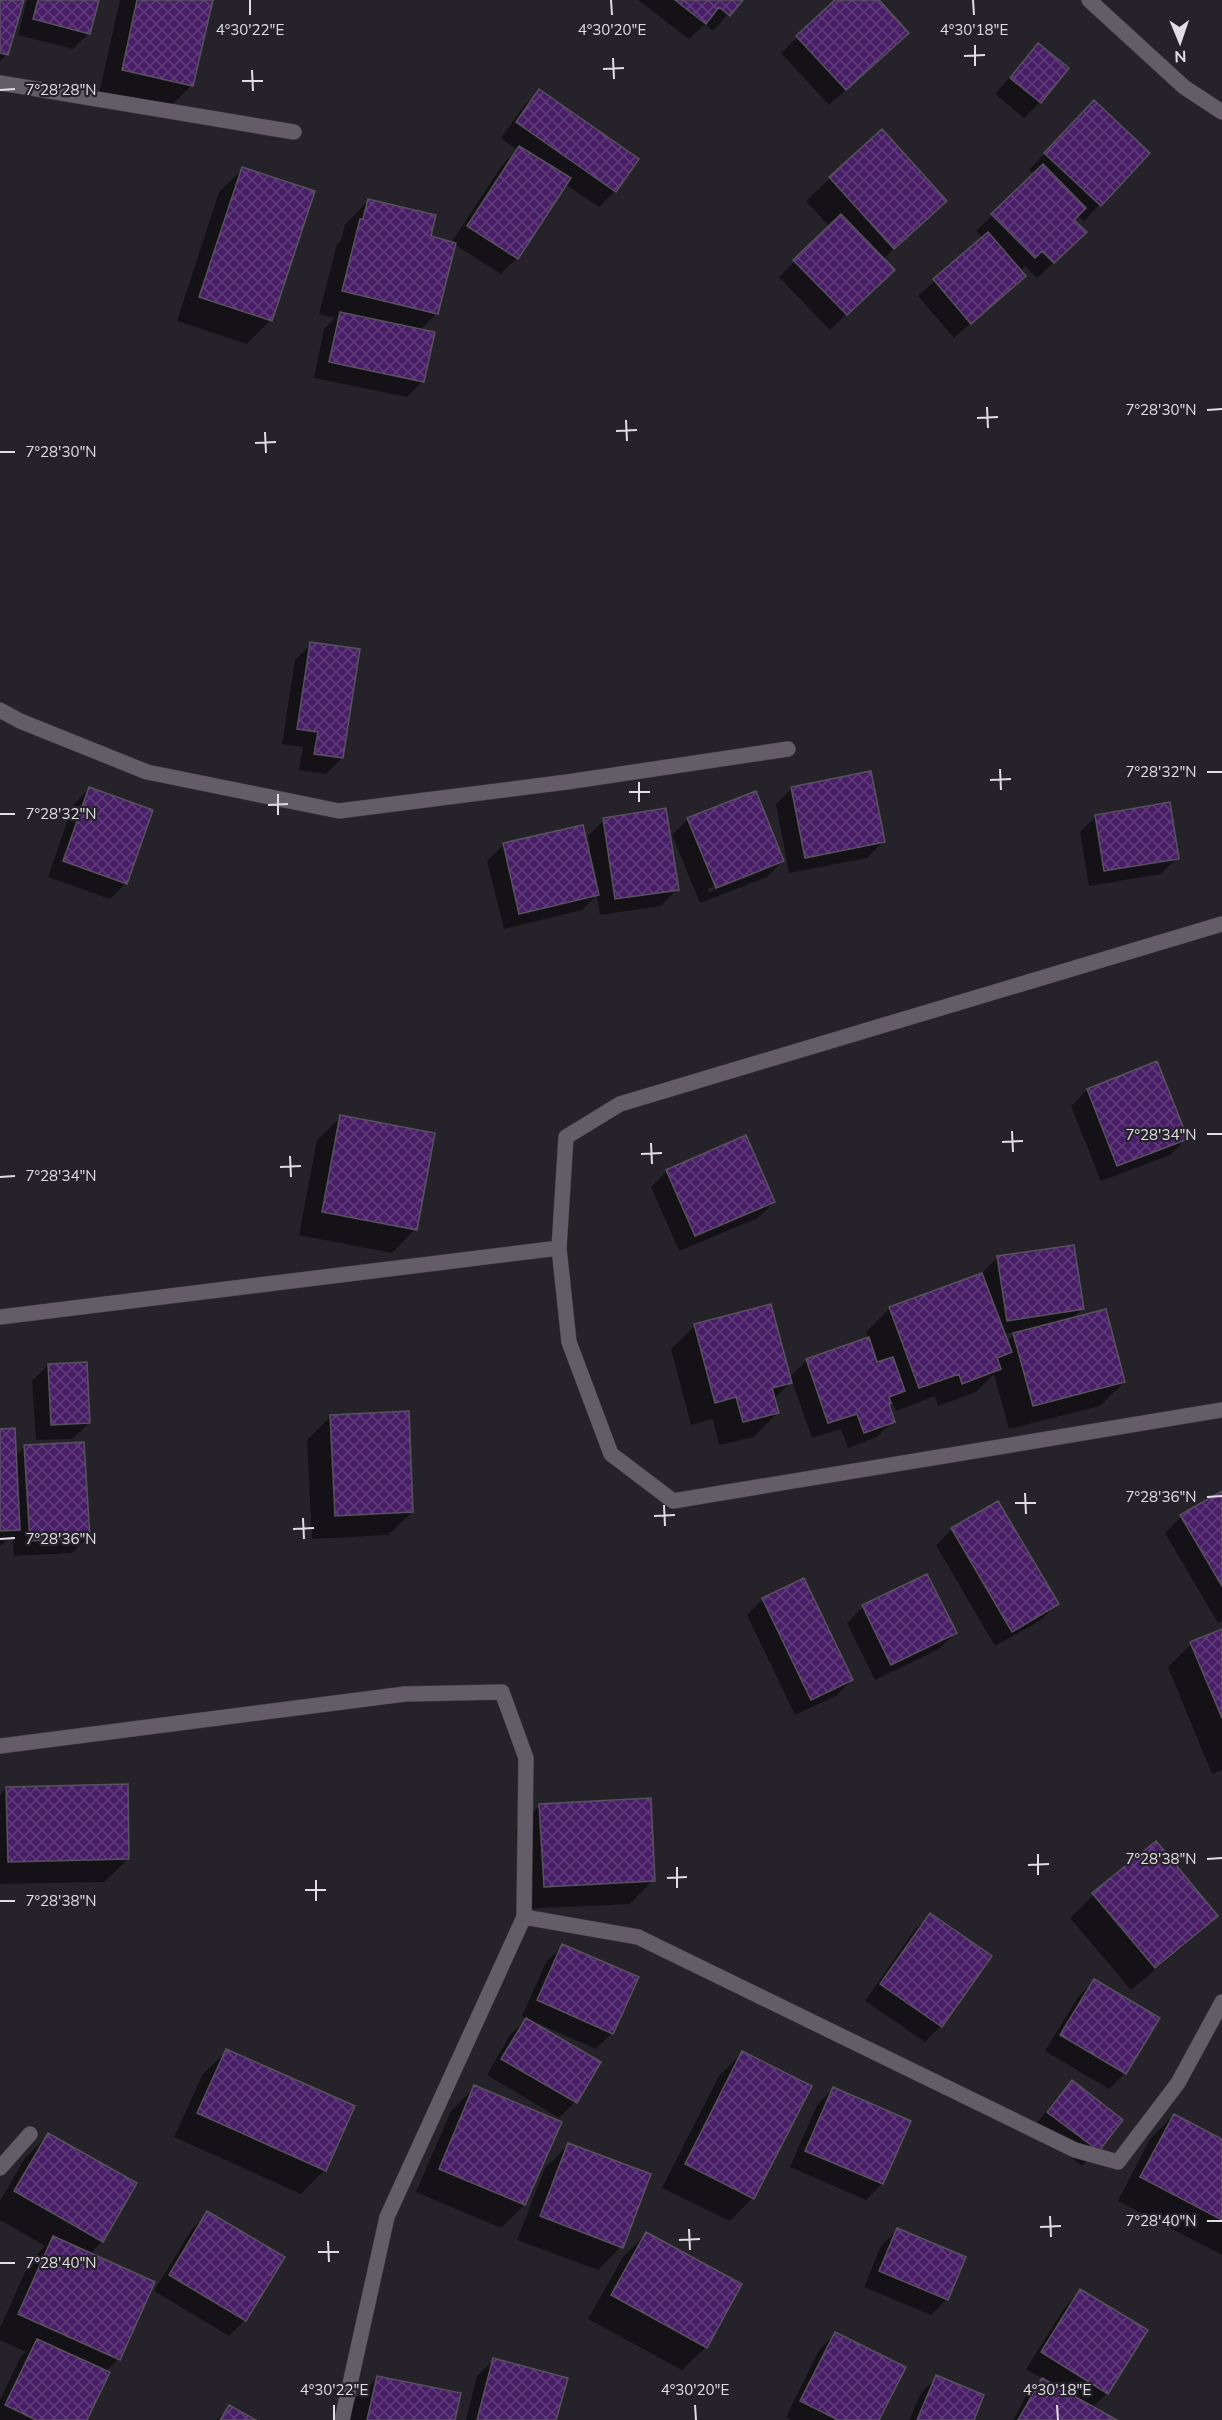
<svg xmlns="http://www.w3.org/2000/svg" width="1222" height="2420" font-family="Mulish,sans-serif">
<style>
.shadow{fill:#0007;fill-rule:evenodd}
.building{fill:url(#building-cross-hatch);stroke:#57525c;stroke-width:1.5}
.lines{fill:none;stroke-linecap:round;stroke-linejoin:round}
.minor-casing{stroke:#413e45;stroke-width:16}
.minor{stroke:#625d67;stroke-width:15}
.ticks{fill:none;stroke:#e1dee3;stroke-width:2}
.ticks-label{font-size:15px;text-anchor:middle;fill:#e1dee3;stroke:#26222a;stroke-width:4.5;stroke-linejoin:round;paint-order:stroke}
</style>
<defs>
<pattern id="building-cross-hatch" width="8" height="8" patternUnits="userSpaceOnUse" patternTransform="scale(1.5)"><rect width="8" height="8" fill="#481e66"/><path d="M0 0l8 8M0 8l8-8" fill="none" stroke="#623e7c"/></pattern>
</defs>
<rect width="100%" height="100%" fill="#26222a"/>
<path class="shadow" d="M0,0h23l-17,55 -6,6z
M27,0h70l-8,33 -16,16 -55,-14z
M120,0h91l-19,85 -24,24 -69,-16z
M638,0h103l-28,31 -8,-7 -16,15z
M837,0h40l14,49 -62,56 -48,-52z
M1038,45l2,57 -16,16 -29,-24z
M539,91l76,100 -16,16 -34,-23 -48,74 -16,16 -47,-30 -17,69 -17,17 3,51 -16,16 -93,-19 10,-49 11,-11 -16,-4 18,-70 4,-3 4,-17 24,-24 60,37 22,6 52,-79 14,-14 -16,-12 22,-31z
M1078,118l70,35 -64,68 -7,-6 -5,5 -3,28 -32,30 -12,-12 -5,5 4,5 -70,62 -36,-42 65,-58 -7,-7 58,-56 -5,-5z
M243,169l28,151 -24,24 -70,-23 42,-129z
M830,178l115,23 -62,58 -6,26 -47,45 -51,-53 51,-50 -24,-26z
M311,644l31,114 -16,16 -27,-4 4,-23 -21,-3 13,-84z
M792,788l91,54 -16,16 -78,15 -13,-69z
M89,789l37,94 -16,16 -62,-22 25,-72z
M1096,816l81,42 -16,16 -72,12 -9,-54z
M688,819l95,42 -16,16 -67,26 -28,-68zM765,867v3l-56,22 -1,-3z
M604,820l73,69 -16,17 -61,9 -3,-20 -15,15 -78,19 -17,-68 16,-16 79,-18 6,23h2l-2,-14z
M1156,1063l30,76 -16,16 -69,26 -30,-75 16,-16z
M341,1117l74,112 -23,24 -93,-18 18,-95z
M667,1171l107,31 -16,16 -79,33 -28,-64z
M998,1257l84,52 -11,11 53,62 -24,24 -91,23 -15,-55 -18,18 -38,14 -3,-10 -39,15 -4,-10 -4,5 5,15 -16,16 -29,11 -7,-19 -29,9 -20,-57 -18,18 3,14 -23,24 -35,8 -6,-26 -22,6 -20,-76 24,-23 94,52 18,-18 62,-21 -3,-7 24,-24 92,-35zM1016,1332l-10,10 -3,-8z
M48,1365l41,58 -17,16 -36,1 -4,-59z
M331,1416l81,96 -24,23 -76,4 -5,-99z
M0,1431l15,26 10,-11 63,91 -16,16 -58,3 -1,-21 -13,11z
M1222,1493v128l-4,2 -53,-90 16,-16z
M952,1529l105,75 -16,16 -46,26 -59,-101z
M926,1576l29,57 -16,16 -64,31 -28,-57 16,-16z
M763,1599l89,81 -16,16 -41,19 -48,-100z
M1222,1631v139l-10,4 -44,-107 23,-23z
M6,1788l122,71 -24,23 -104,2v-89z
M540,1805l113,75 -23,24 -109,5 -5,-80z
M1094,1895l122,21 -24,23 -61,51 -61,-72z
M930,1915l11,111 -16,16 -60,-41 49,-70z
M562,1946l50,87 -16,16 -59,-26 -1,2 63,37 -24,40 -16,16 -72,-43 23,-40 17,-16 -5,-3 24,-54z
M1094,1981l31,92 -16,16 -64,-38 33,-54z
M227,2051l126,56 -28,63 -24,24 -127,-57 29,-63z
M742,2053l11,145 -23,23 -68,-33 57,-112z
M1072,2082l26,68 -16,16 -49,-38 23,-30z
M475,2087l49,118 -23,23 -85,-36 35,-81z
M833,2089l49,95 -16,16 -76,-33 27,-62z
M1174,2115l48,26v114l-104,-54 32,-62z
M48,2135l87,49 -33,57 -12,13 28,105 -12,13 -21,48h-85v-20l21,-44 5,-4 -26,-12v-12l30,-67 15,-15 -45,-26v-19l25,-43z
M569,2144l52,103 -23,23 -81,-30 28,-72z
M208,2213l37,107 -16,16 -75,-45 38,-62z
M897,2230l50,69 -16,16 -67,-28 17,-41z
M646,2234l60,113 -24,23 -94,-51 35,-62z
M1081,2291l65,40 -39,62 -15,15 22,12h-101l13,-24 17,-17 -17,-10 39,-62z
M835,2334l42,86h-86l-5,-3 33,-67z
M494,2360l61,60h-89l11,-44z
M937,2377l36,43h-64l12,-27z
M377,2378l77,42h-104l3,-19z
M229,2407l24,13h-37z"/>
<path class="building" d="M0,0h24l-16,55 -8,-2z
M38,0h61l-9,34 -57,-15z
M137,0h76l-20,86 -71,-16z
M675,0h68l-13,16 -11,-9 -13,17z
M835,0h44l30,33 -63,57 -50,-54z
M1038,43l31,25 -28,35 -31,-25z
M539,89l100,70 -23,33 -100,-70z
M1094,100l56,53 -49,53 -57,-53z
M882,129l65,72 -53,48 -65,-72z
M519,146l52,32 -53,81 -51,-33z
M1043,164l43,44 -12,12 13,12 -33,31 -12,-12 -7,7 -44,-44z
M242,167l73,24 -43,130 -73,-24z
M368,199l68,16 -5,21 25,7 -18,71 -96,-23 18,-72h3z
M841,214l54,56 -48,45 -54,-55z
M988,232l38,44 -55,48 -38,-45z
M340,312l95,20 -11,50 -95,-20z
M310,642l50,7 -17,109 -29,-4 4,-22 -21,-3z
M871,771l14,71 -80,16 -14,-71z
M89,787l64,23 -26,74 -64,-23z
M756,791l28,70 -68,27 -29,-70z
M1170,802l9,57 -75,12 -9,-56z
M666,808l13,82 -64,9 -12,-81z
M583,825l16,70 -80,19 -16,-71z
M1157,1061l31,78 -71,27 -30,-77z
M340,1115l95,18 -18,97 -95,-18z
M746,1135l29,67 -80,34 -29,-66z
M1074,1245l10,64 -77,12 -10,-65z
M982,1273l30,79 -15,6 4,11 -39,15 -3,-10 -40,14 -30,-81z
M771,1304l21,79 -20,5 7,25 -36,9 -7,-25 -21,6 -21,-79z
M1106,1309l19,73 -92,24 -20,-73z
M869,1337l8,25 16,-5 12,34 -16,6 2,6 -2,1 6,18 -31,11 -7,-19 -29,9 -22,-64z
M87,1362l3,61 -39,2 -3,-61z
M409,1411l4,101 -78,4 -5,-101z
M15,1428l5,102 -20,1v-102z
M84,1442l6,96 -60,3 -6,-96z
M1222,1491v95l-42,-71z
M998,1501l61,103 -47,28 -61,-104z
M927,1574l30,59 -66,32 -29,-60z
M804,1578l49,102 -42,20 -49,-102z
M1222,1629v89l-32,-76z
M128,1784l1,75 -121,3 -2,-75z
M651,1798l4,83 -111,6 -5,-83z
M1156,1841l62,75 -63,52 -63,-75z
M930,1913l62,43 -50,71 -62,-43z
M562,1944l77,33 -26,57 -76,-34z
M1094,1979l66,39 -34,56 -66,-39z
M526,2018l75,44 -24,41 -76,-44z
M226,2049l129,57 -29,65 -129,-58z
M742,2051l70,35 -58,113 -69,-35z
M1072,2080l51,40 -24,31 -52,-39z
M474,2085l88,37 -37,83 -86,-36z
M833,2087l78,34 -28,63 -78,-33z
M1174,2114l48,25v81l-82,-43z
M48,2133l89,50 -34,59 -89,-51z
M568,2143l83,31 -28,74 -83,-32z
M207,2211l78,46 -39,64 -77,-46z
M897,2228l69,29 -18,43 -69,-29z
M646,2232l96,52 -35,64 -96,-53z
M53,2236l102,46 -35,78 -102,-46z
M1080,2289l68,41 -40,64 -67,-42z
M835,2332l71,35 -27,53h-41l-38,-19z
M37,2339l73,33 -23,48h-51l-31,-15z
M493,2358l75,20 -12,42h-79z
M936,2375l48,20 -10,25h-57z
M377,2376l84,17 -6,27h-88z
M1042,2378l75,42h-99z
M229,2405l27,15h-36z"/>
<g class="lines">
<defs>
<path id="minor" d="M1089,0l95,87 38,25
M0,83l294,49
M0,710l20,11 127,51 192,39 228,-29 221,-33
M559,1248l7,-111 54,-33 602,-180
M0,1317l559,-69 10,94 42,112 62,47 549,-91
M0,1746l405,-52 97,-2 24,66 -2,159
M0,2168l30,-34
M342,2420l45,-203 137,-300 114,20 437,213 43,12 60,-79 44,-81"/>
</defs>
<use href="#minor" class="minor-casing"/>
<use href="#minor" class="minor"/>
</g>
<path class="ticks" d="M250,0v15M611,0l1,15M973,0l1,15M975,45v21M964,56l21,-1M613,58l1,21M603,69l21,-1M252,70l1,21M242,81h21M0,90l15,-1M987,407l1,21M1207,410l15,-1M977,418l21,-1M626,420l1,21M616,431l21,-1M265,432l1,21M255,443l21,-1M0,452h15M1000,769l1,21M1207,772h15M990,780l21,-1M639,782v20M629,792h21M278,794v21M268,805l20,-1M0,814h15M1012,1131l1,21M1207,1134h15M1002,1142l21,-1M651,1143l1,21M641,1154l21,-1M290,1156l1,21M280,1167l21,-1M0,1177l15,-1M1025,1493l1,21M1207,1497l15,-1M1015,1503h21M664,1505l1,21M654,1516l21,-1M303,1518l1,21M293,1529l21,-1M0,1539l15,-1M1038,1854v21M1207,1859l15,-1M1028,1865l21,-1M677,1867v21M667,1878l20,-1M316,1880v21M305,1890h21M0,1901h15M1050,2216l1,21M1207,2221h15M1040,2227l21,-1M689,2229l1,21M679,2240l21,-1M328,2241l1,21M318,2252h21M0,2263h15M334,2405v15M695,2405l1,15M1057,2405l1,15"/>
<g class="ticks-label">
<text x="250" y="35">4°30'22"E</text>
<text x="612" y="35">4°30'20"E</text>
<text x="974" y="35">4°30'18"E</text>
<text x="61" y="95">7°28'28"N</text>
<text x="1161" y="415">7°28'30"N</text>
<text x="61" y="457">7°28'30"N</text>
<text x="1161" y="777">7°28'32"N</text>
<text x="61" y="819">7°28'32"N</text>
<text x="1161" y="1140">7°28'34"N</text>
<text x="61" y="1181">7°28'34"N</text>
<text x="1161" y="1502">7°28'36"N</text>
<text x="61" y="1544">7°28'36"N</text>
<text x="1161" y="1864">7°28'38"N</text>
<text x="61" y="1906">7°28'38"N</text>
<text x="1161" y="2226">7°28'40"N</text>
<text x="61" y="2268">7°28'40"N</text>
<text x="334" y="2395">4°30'22"E</text>
<text x="695" y="2395">4°30'20"E</text>
<text x="1057" y="2395">4°30'18"E</text>
</g>
<g transform="translate(1180 42) rotate(178)" stroke="#26222a" stroke-width="4.5" paint-order="stroke">
<path d="M0-4.5L10 22L0 15L-10 22Z" fill="#e1dee3"/>
<text y="-9" font-size="16" font-weight="bold" text-anchor="middle" fill="#e1dee3">N</text>
</g>
</svg>
